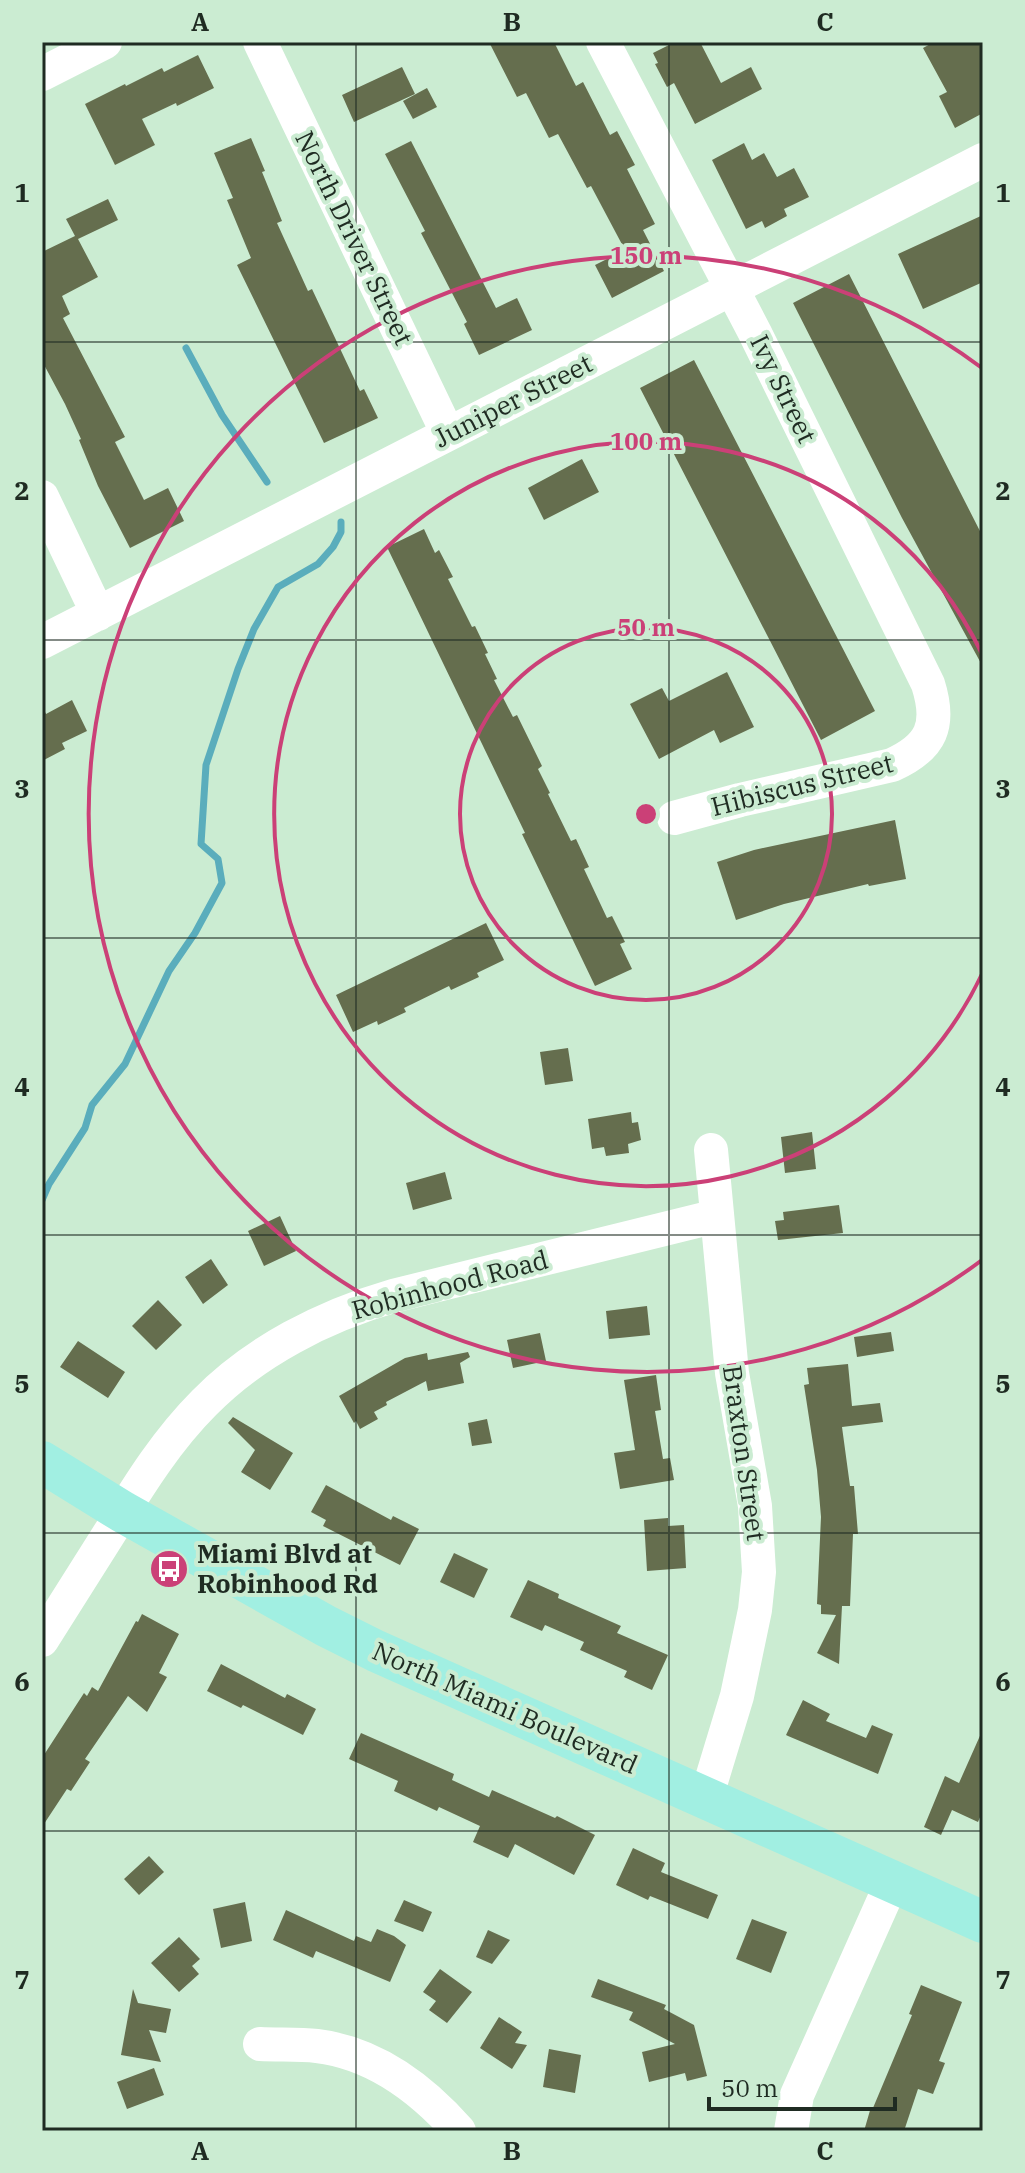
<svg xmlns="http://www.w3.org/2000/svg" width="1025" height="2173" font-family="'IBM Plex Serif',serif">
<style>
.lines{fill:none;stroke-linecap:round;stroke-linejoin:round}
.stream{stroke:#5aadbc;stroke-width:7}
.building{fill:#656e4e}
.minor{stroke:#fff;stroke-width:34}
.major{stroke:#a1efe2;stroke-width:42}
.grid{fill:none;stroke:#1f2b22;stroke-width:2;stroke-opacity:0.55}
.ring{fill:none;stroke:#cb4077;stroke-width:4}
.labels{text-anchor:middle;stroke-width:8;stroke-linejoin:round;paint-order:stroke}
.street-label{font-size:26px;fill:#1f2b22;stroke:#cbecd2}
.poi-label{font-size:26px;font-weight:bold;fill:#1f2b22;stroke:#cbecd2;text-anchor:start}
.centre{fill:#cb4077;stroke:#cbecd2;stroke-width:4}
.ring-label{font-size:24px;text-anchor:middle;font-weight:bold;fill:#cb4077;stroke:#cbecd2;stroke-width:8;stroke-linejoin:round;paint-order:stroke}
.neatline{fill:none;stroke:#1f2b22;stroke-width:3}
.grid-label{font-size:26px;text-anchor:middle;font-weight:bold;fill:#1f2b22}
</style>
<rect width="100%" height="100%" fill="#cbecd2"/>
<g class="lines">
<path class="stream" d="M186,348l36,67 45,67
M42,1200l7,-16 36,-56 7,-23 33,-41 44,-93 26,-38 27,-50 -4,-24 -17,-15 5,-79 32,-96 16,-40 24,-42 40,-23 15,-17 8,-15v-10"/>
</g>
<path class="building" d="M489,42h65l22,44 7,-4 27,53 7,-4 18,34 -8,4 28,55 -12,6 21,41 -52,27 -17,-33 30,-15 -34,-64 -4,2 -29,-54 -9,4 -23,-45 -9,4z
M675,42h25l21,41 30,-16 11,22 -67,35 -21,-41 -7,4 -12,-23 3,-1 -5,-10z
M934,42h44l5,9v62l-28,15 -16,-32 8,-4 -24,-44z
M198,55l16,33 -37,18 -1,-3 -34,16 13,26 -40,20 -30,-61 40,-20 1,2 36,-18 2,4z
M402,67l13,27 -61,28 -12,-27z
M427,88l10,19 -24,12 -10,-18z
M251,138l14,33 -3,1 20,49 -5,2 31,68 4,-2 48,102 4,-2 14,29 -54,25 -87,-178 14,-7 -24,-58 6,-2 -19,-45z
M411,141l85,167 21,-10 15,32 -53,25 -15,-31 3,-2 -46,-89 4,-2 -40,-77z
M744,143l8,17 12,-7 13,24 17,-9 15,29 -25,12 3,7 -22,12 -3,-7 -16,8 -34,-69z
M108,199l10,21 -40,19 20,38 -36,19 8,18 -7,4 62,119 -10,5 29,58 24,-12 16,33 -54,27 -32,-62 -19,-46 2,-1 -16,-35 -23,-43v-109l33,-16 -9,-17z
M983,215v67l-60,27 -25,-55z
M849,274l134,263v130l-81,-149 -109,-215z
M694,360l181,351 -54,29 -181,-352z
M582,459l17,33 -55,28 -16,-32z
M424,529l11,24 4,-3 14,27 -5,2 24,48 3,-1 13,27 -3,1 12,25 -3,1 19,37 4,-2 25,51 -4,3 12,24 -2,1 23,47 5,-2 13,28 -5,2 23,49 5,-2 13,26 -5,2 12,25 -37,17 -73,-152 3,-1 -138,-286z
M727,672l27,55 -34,16 -6,-13 -55,29 -29,-55 32,-16 7,13z
M72,700l15,31 -25,12 3,6 -23,12v-55l4,8z
M895,820l11,59 -37,7 -1,-2 -84,20 -48,16 -19,-58 37,-12z
M486,923l18,37 -27,13 2,4 -28,13 -2,-4 -45,22 2,4 -28,13 -1,-4 -24,11 -17,-37z
M568,1048l5,33 -28,4 -5,-33z
M631,1112l1,11 6,-1 3,18 -13,4 1,9 -23,3 -2,-9 -12,2 -4,-30z
M812,1132l4,37 -31,4 -4,-36z
M445,1172l7,27 -39,11 -7,-27z
M839,1205l4,28 -65,7 -3,-19 9,-1 -1,-8z
M280,1216l16,35 -32,15 -16,-35z
M211,1259l17,26 -25,19 -18,-27z
M158,1300l24,25 -26,25 -24,-24z
M647,1306l3,29 -41,4 -3,-28z
M891,1332l3,19 -37,6 -3,-20z
M540,1333l6,28 -33,7 -6,-28z
M78,1341l47,31 -17,26 -48,-31z
M468,1352l2,5 -10,6 4,20 -36,8 -2,-10 -40,21 1,3 -13,7 4,7 -18,10 -4,-8 -2,2 -15,-27 66,-38 22,-5 1,7z
M848,1364l4,42 28,-3 3,19 -41,5 8,59h4l4,48h-5l-3,72h-8l-3,58 -22,-11 19,-38 -15,-1v-9l-4,-1 4,-87 -4,-47 -13,-85 5,-1 -2,-16z
M656,1375l5,35 -6,1 8,48 7,-1 4,22 -54,9 -6,-36 21,-3 -11,-70z
M233,1417l60,36 -23,37 -29,-18 14,-22 -27,-27z
M487,1419l5,24 -20,3 -4,-23z
M326,1485l65,35 2,-4 26,13 -19,36 -77,-39 3,-6 -15,-8z
M668,1518v8l16,-1 2,43 -39,3 -3,-51z
M454,1553l34,16 -14,29 -34,-16z
M528,1580l31,14 -1,4 63,28 -4,7 51,22 -16,35 -28,-13 3,-6 -47,-21 4,-8 -39,-17 -3,6 -32,-14z
M142,1614l37,20 -20,39 8,4 -20,35 -19,-16 -43,63 5,3 -19,29 -4,-2 -25,38v-69l42,-65 3,3 5,-9 6,4 38,-70 2,1z
M221,1664l64,34 2,-4 29,15 -13,26 -60,-30 -2,3 -34,-17z
M803,1700l27,14 -4,7 40,17 6,-13 21,9 -15,40 -90,-38 -2,-1z
M983,1729v81l-5,12 -26,-12 -11,25 -17,-8 21,-51 14,7z
M361,1733l93,41 -2,6 37,17 3,-7 63,28 2,-2 38,19 -21,40 -59,-31 -7,14 -35,-16 7,-16 -41,-19 -2,4 -43,-20 4,-10 -49,-22z
M633,1848l32,15 -4,9 57,23 -10,24 -58,-23 -2,4 -32,-15z
M149,1856l15,16 -25,23 -15,-16z
M404,1900l28,12 -9,20 -29,-11z
M245,1902l7,39 -31,7 -8,-39z
M286,1910l68,31 2,-5 15,6 6,-13 17,7 12,9 -16,37 -74,-31 -3,7 -40,-18z
M752,1919l35,13 -16,41 -35,-14z
M488,1930l22,10 -18,24 -16,-7z
M179,1937l21,22 -8,7 7,8 -20,18 -28,-29z
M440,1969l32,23 -25,31 -18,-13 7,-9 -13,-9z
M598,1979l68,26 -2,4 30,16 13,51 -20,5 -2,-8 -36,9 -7,-30 33,-8 -46,-24 4,-8 -42,-15z
M921,1985l41,17 -23,59 6,2 -12,31 -15,-5 -14,42h-40l7,-24 2,1 39,-93 -3,-1z
M133,1989l5,14 33,6 -5,24 -17,-3 12,32 -40,-7z
M499,2017l23,15 -7,11 12,2 -15,24 -32,-21z
M549,2049l32,6 -6,38 -32,-6z
M154,2068l10,27 -37,14 -10,-27z"/>
<g class="lines">
<path class="minor" d="M260,42l188,392
M603,42l152,291 173,351c13,41 4,63 -36,81l-152,35 -66,18
M42,74l63,-32
M42,497l56,117
M42,642l941,-482
M42,1640c24,-38 48,-76 72,-114 26,-43 54,-87 90,-123 51,-52 120,-87 189,-107l324,-80
M706,1798l31,-102 18,-86 4,-38 -4,-66 -23,-133 -21,-223
M260,2044c19,1 38,0 57,2 58,7 104,42 142,85
M791,2131l6,-36 95,-213"/>
<path class="major" d="M42,1462l81,50 203,114 50,25 607,271"/>
</g>
<path class="grid" d="M356,42v2089M669,42v2089M42,342h941M42,640h941M42,938h941M42,1235h941M42,1533h941M42,1831h941"/>
<g class="ring">
<circle cx="646" cy="814" r="186"/>
<path d="M982 974A372 372 0 1 1 982 654"/>
<path d="M982 1260A558 558 0 1 1 982 368"/>
</g>
<defs>
<symbol id="bus-disc" viewBox="-11 -11 22 22"><circle r="9.5" fill="#cb4077" stroke="#cbecd2"/><path d="M-5-6H5V4H4V6H2V4H-2V6H-4V4H-5ZM-3.5-4V0h7V-4ZM-3.5 1.2v1.5H-2V1.2ZM2 1.2v1.5H3.5V1.2Z" fill="#fff"/></symbol>
</defs>
<g fill-rule="evenodd">
<use href="#bus-disc" x="147" y="1547" width="44" height="44"/>
</g>
<g class="labels">
<g class="street-label">
<text transform="translate(354 238) rotate(64)" y="9">North Driver Street</text>
<text transform="translate(783 389) rotate(64)" y="9">Ivy Street</text>
<text transform="translate(513 401) rotate(-27)" y="9">Juniper Street</text>
<text transform="translate(802 785) rotate(-14)" y="9">Hibiscus Street</text>
<text transform="translate(450 1285) rotate(-15)" y="9">Robinhood Road</text>
<text transform="translate(744 1453) rotate(82)" y="9">Braxton Street</text>
<text transform="translate(505 1708) rotate(24)" y="9">North Miami Boulevard</text>
</g>
<g class="poi-label">
<text x="197" y="1563">Miami Blvd at<tspan x="197" dy="30">Robinhood Rd</tspan></text>
</g>
</g>
<circle cx="646" cy="814" r="12" class="centre"/>
<g class="ring-label">
<text x="646" y="264">150 m</text>
<text x="646" y="450">100 m</text>
<text x="646" y="636">50 m</text>
</g>
<rect width="1025" height="2173" fill="none" stroke="#cbecd2" stroke-width="88"/>
<path d="M709 2097v12h186v-12" fill="none" stroke="#1f2b22" stroke-width="4"/>
<text x="721" y="2097" font-size="24" fill="#1f2b22" stroke="#cbecd2" stroke-width="6" paint-order="stroke">50 m</text>
<rect x="44" y="44" width="937" height="2085" class="neatline"/>
<g class="grid-label">
<text x="200" y="31">A</text>
<text x="512" y="31">B</text>
<text x="825" y="31">C</text>
<text x="22" y="202">1</text>
<text x="1003" y="202">1</text>
<text x="22" y="500">2</text>
<text x="1003" y="500">2</text>
<text x="22" y="798">3</text>
<text x="1003" y="798">3</text>
<text x="22" y="1096">4</text>
<text x="1003" y="1096">4</text>
<text x="22" y="1393">5</text>
<text x="1003" y="1393">5</text>
<text x="22" y="1691">6</text>
<text x="1003" y="1691">6</text>
<text x="22" y="1989">7</text>
<text x="1003" y="1989">7</text>
<text x="200" y="2160">A</text>
<text x="512" y="2160">B</text>
<text x="825" y="2160">C</text>
</g>
</svg>
